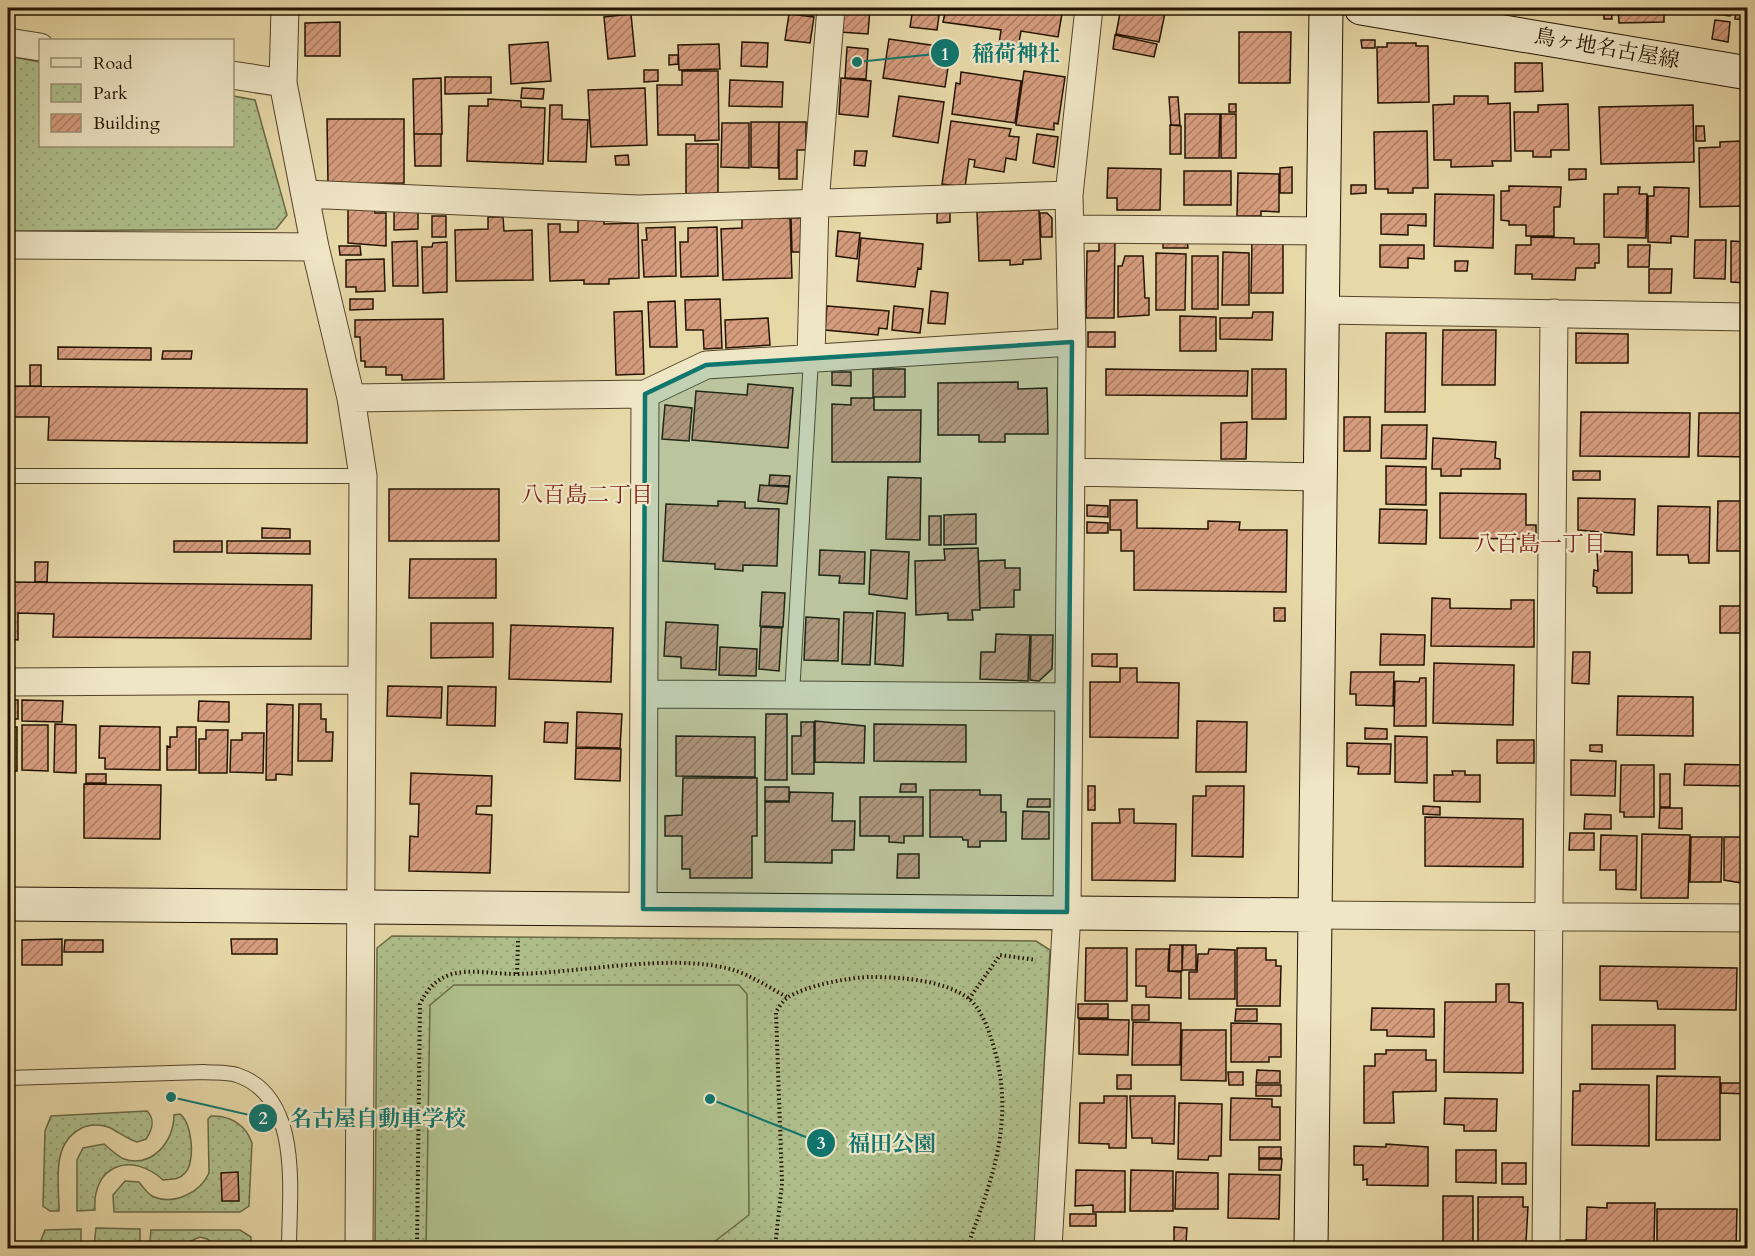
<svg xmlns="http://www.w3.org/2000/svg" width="1755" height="1256" font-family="Cardo,'Noto Serif JP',serif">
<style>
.park{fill:url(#park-dots);stroke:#696a46;stroke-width:1.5}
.pitch{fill:#afc08d;stroke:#696a46;stroke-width:1.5}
.building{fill:url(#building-hatch);stroke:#231300;stroke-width:1.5}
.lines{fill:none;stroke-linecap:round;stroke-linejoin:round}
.lane-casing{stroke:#54442a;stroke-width:16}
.street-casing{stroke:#54442a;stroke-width:29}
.secondary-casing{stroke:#231300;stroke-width:35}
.path{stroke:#231300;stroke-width:4;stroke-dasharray:1.5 3;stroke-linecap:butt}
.lane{stroke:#efe6c6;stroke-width:14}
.street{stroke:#efe6c6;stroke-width:27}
.secondary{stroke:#efe6c6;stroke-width:33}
.marked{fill:#0f766e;fill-opacity:0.2;stroke:#0f766e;stroke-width:4.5;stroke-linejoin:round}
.labels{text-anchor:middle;stroke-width:4.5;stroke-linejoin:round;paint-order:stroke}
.street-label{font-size:21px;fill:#231300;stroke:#efe6c6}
.neighbourhood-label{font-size:22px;fill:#7a1f14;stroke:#efe6c6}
.leader{fill:none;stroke:#0f766e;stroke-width:2}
.callout-dot{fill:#0f766e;stroke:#efe6c6;stroke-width:2}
.mark-label{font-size:18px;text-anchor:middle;font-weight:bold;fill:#fff}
.callout-label{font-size:22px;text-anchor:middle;font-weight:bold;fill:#0f766e;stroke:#efe6c6;stroke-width:4.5;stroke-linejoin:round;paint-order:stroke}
</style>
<defs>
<pattern id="park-dots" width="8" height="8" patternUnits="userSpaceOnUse" patternTransform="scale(1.5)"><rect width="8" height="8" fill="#afc08d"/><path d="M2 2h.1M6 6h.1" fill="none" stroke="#96a478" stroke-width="1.8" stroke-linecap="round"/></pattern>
<pattern id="building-hatch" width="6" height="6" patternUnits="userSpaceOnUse" patternTransform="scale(1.5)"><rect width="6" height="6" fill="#d59c7e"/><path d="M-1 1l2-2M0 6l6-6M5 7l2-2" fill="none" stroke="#ac7e65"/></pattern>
</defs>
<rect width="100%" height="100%" fill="#e7d8a8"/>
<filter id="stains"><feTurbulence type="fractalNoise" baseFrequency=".00333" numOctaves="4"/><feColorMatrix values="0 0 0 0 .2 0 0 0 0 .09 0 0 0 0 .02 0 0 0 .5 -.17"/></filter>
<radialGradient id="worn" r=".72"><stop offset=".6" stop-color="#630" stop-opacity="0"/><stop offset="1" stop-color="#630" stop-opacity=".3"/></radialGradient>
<path class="park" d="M8,56l32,6v84h192l1,-50 22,4 32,115 -11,14 -268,2z
M392,936l644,5 14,9 -15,298h-660l2,-300z
M147,1111c9,9 5,19 -1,28l-9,3c-11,-3 -19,-11 -29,-15 -8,-3 -20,-3 -28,2 -29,16 -21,53 -21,82h-9l-7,-5 2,-75 6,-15z
M180,1114c12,8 16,48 5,59 -6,7 -13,6 -22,7 -32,-29 -71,-15 -68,30l-18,1v-51l6,-12 21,-4c6,5 13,12 20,15 29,9 50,-18 50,-44z
M211,1116c19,-1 35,9 41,27l-3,63 -9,6h-126l-1,-17 12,-14 14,1c4,5 8,11 13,14 21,10 48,-3 57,-23l-1,-54z
M96,1228l44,1v12l4,7 -50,-2z
M81,1229v19h-39l-1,-8 4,-10z
M151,1230h89l11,7v11h-31l-13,-9 -7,-2 -26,11h-18l-6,-7z"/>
<path class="pitch" d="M454,985h285l8,9 2,221 -43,33h-280l4,-243z"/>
<path class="building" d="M126,8h47v1l-47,1z
M306,8h22l-1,3 -21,-1z
M544,8h66l-65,6z
M786,8h28l-1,7 -27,-4z
M842,8h28l-2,26 -28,-2z
M913,8h27l-3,22 -27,-3z
M946,8h117l-5,29 -37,-6 -3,16 -19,-3 2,-14 -58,-8z
M1121,8h45l-7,34 -43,-8z
M1604,8h7l1,11h-8z
M1618,8h46v14l-45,1z
M1680,8h51l-1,8 -50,-6z
M1736,8h12v12l-13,-1z
M631,14l4,42 -27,3 -4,-42z
M789,14l25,3 -4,26 -25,-3z
M1715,20l15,2 -2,20 -16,-3z
M340,22v34h-35v-33z
M1239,32h52l-1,51h-51z
M1115,35l42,9 -3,13 -41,-8z
M889,39l62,9 -6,39 -62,-9z
M1361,40h14v8h-13z
M548,42l3,39 -40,3 -2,-39z
M742,42l26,1 -1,24 -26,-1z
M1387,43h29v3h12l1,56 -51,1 -1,-56h10z
M719,44l1,25 -41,1 -1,-25z
M847,47l21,2 -2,30 -21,-1z
M669,55h9v9l-9,1z
M1515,63h27l1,28 -28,1z
M644,70h14v11l-14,1z
M682,71h36l1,69 -24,1v-6h-37l-1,-50h25z
M1024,71l41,6 -7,47 -4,-1v7l-38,-5z
M961,72l60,9 -6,42 -63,-9 4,-31 4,1z
M445,77h46v16l-46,1z
M441,78l1,56h-28l-1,-55z
M841,78l30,3 -3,36 -29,-3z
M730,80l53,2 -1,25 -53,-1z
M522,88l22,1 -1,10 -22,-1z
M645,88l2,57 -56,2 -3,-57z
M899,96l45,6 -6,41 -45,-7z
M1454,96h34v8l22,-1 1,58h-19l1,5 -42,1v-7h-17l-1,-55 21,-1z
M1169,97h9l2,28h-9z
M488,99l33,2v6l24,1 -2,56 -76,-3 2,-55h19z
M1229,104h7v8h-7z
M1568,104l1,46h-18v7h-18v-6h-18l-1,-39h24v-7z
M550,105h12v14l26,1 -2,42 -38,-1z
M1693,105l1,57 -93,2 -2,-57z
M1185,114h35l-1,44h-34z
M1221,114h15v44h-15z
M327,119h77v64l-76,1z
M951,121l60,8 -2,7 10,1 -3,23 -10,-2 -2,14 -30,-5 1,-7 -6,-1 -4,28 -23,-3z
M751,122h28l-1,46 -27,-1z
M779,122h27v28h-9v29h-18z
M722,123h27v45l-28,-1z
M1170,125l11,1v28h-11z
M1696,126h8l1,15h-9z
M1427,131l1,57h-15v5h-25v-4h-13l-1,-57z
M414,134h27v32h-26z
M1037,134l21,3 -4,30 -21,-4z
M1741,141v6h7v59l-48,1 -1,-59 21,-1v-5z
M686,144h32v51h-32z
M855,151h12l-2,15 -11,-1z
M628,155l1,10h-13l-1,-9z
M1292,167v26h-12v-25z
M1108,168l53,1 -1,41h-43v-12h-10z
M1569,169h17v10l-17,1z
M1184,171h47v34h-47z
M1238,173l41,1v38l-18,-1v5h-24z
M1351,185h15v8l-15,1z
M1509,186l52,1 -1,20h-6v29h-28v-11h-17v-4l-8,-1v-29h8z
M1618,187h22l-1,7h8l-1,44 -42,-1v-43h14z
M1654,187l35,1 -1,49 -17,-1v7l-23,-1v-46h6z
M1435,194l59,1 -1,53 -59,-2z
M348,206h26l1,7h11v33l-38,-3z
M418,209v20l-24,1v-20z
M1039,210l2,49 -18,1v4l-13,1v-5l-31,1 -2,-49z
M950,211v11l-13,1v-11z
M1040,213h7l5,5v19h-11z
M1381,214h45v12l-18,-1v10l-27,-1z
M432,216h14v21h-14z
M488,217h15l1,14 28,-1 1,50 -77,1 -1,-51 33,-1z
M578,217h26v7l34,-1 1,55 -30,1v5h-25v-4l-34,1 -2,-57h12v8h18z
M790,218l2,60 -69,2 -2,-51 21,-1v-9z
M791,218h12l1,34h-12z
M675,227l1,49 -32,1 -2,-37h5l-1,-12z
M717,227l1,49 -37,1 -1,-35h8v-14z
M838,231l22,2 -3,26 -21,-3z
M1163,237l24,1 1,10h-25z
M1531,237l43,1v6h25v19h-4v5h-19l-1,12 -43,-1v-5h-17l1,-29h15z
M861,238l62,6 -2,25 -3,-1 -3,19 -58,-6z
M1099,240l16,1 -1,77h-28l1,-67h12z
M1695,240h31l-1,39 -31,-1z
M417,241l1,45h-25l-1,-44z
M1731,241l17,1v41l-17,-1z
M447,242v50l-24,1 -1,-46h10l1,-4z
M1252,242h31v51h-32z
M1380,245h44v14l-16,-1v10l-28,-1z
M1628,245h22l-1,22h-21z
M339,246h21l1,9h-21z
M1223,252l26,1v52h-27z
M1156,253l30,1 -1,56h-29z
M1125,256h18l2,42h4v17l-31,2v-51h4z
M1192,256h26v53h-26z
M384,259l1,32 -29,1v-5h-10v-27z
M1455,261h13l-1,10h-12z
M1649,269h23l-1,24h-22z
M931,291l17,2 -3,31 -17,-1z
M350,299h23v10l-23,1z
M720,299l2,49 -18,1 -1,-19h-17l-1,-30z
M675,301l2,46h-27l-2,-45z
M827,306l62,5 -2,18 -8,-1 -1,7 -53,-5z
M894,306l29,3 -3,24 -28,-3z
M642,311l2,63 -28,1 -2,-63z
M1253,312h20l-1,28 -52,-1v-21h32z
M1180,316l36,1v34h-36z
M768,318l2,27 -44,3 -1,-28z
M443,319l1,60 -42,1v-5h-16v-8h-21v-6h-4l-1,-24h-5v-17z
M1443,330h53l-1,55h-53z
M1088,332h27v15h-27z
M1386,333h40l-1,79h-40z
M1576,333l52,1v29h-52z
M58,347l93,1v12l-93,-1z
M163,351h29l-1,8h-29z
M30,365h11v21h-11z
M873,369h32v28h-32z
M1106,369l142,2 -1,25 -141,-1z
M1252,369h34v50h-34z
M832,372h19v14l-19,-1z
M1018,382v7l29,-1 1,46h-43v8h-26v-7h-41v-52z
M748,384l45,4 -5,60 -96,-8 4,-49 51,4z
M8,386l299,3v54l-259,-3 1,-23h-36v26h-5z
M851,398h23v12h47l-1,52h-88v-58l19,1z
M665,405l27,3 -3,33 -27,-2z
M1581,412l109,1 -1,44 -109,-1z
M1699,413h49v44l-50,-1z
M1344,417h26v34h-26z
M1247,422l-1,37h-25v-36z
M1382,425h45l-1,34 -45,-1z
M1433,438l63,4 -1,16 5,1v10h-39v7h-20v-7h-9z
M1386,466l40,1v38l-40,-1z
M1573,471h27v9h-27z
M770,475l20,1 -1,10 -20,-1z
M888,477l33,1 -1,62 -34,-1z
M760,485l29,2 -2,17 -29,-3z
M389,489h110v52h-110z
M1440,493l86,1v31h10v14l-96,-1z
M1578,498l57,1 -1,36 -56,-5z
M1110,500h27v28l71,1v-8l32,1 -1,8h48l-1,62 -152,-2v-39h-13v-21h-11z
M718,501l27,1v6l34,1 -2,57 -34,-1v6l-28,-2v-5l-52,-3 3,-57 52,2z
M1718,501h27v8h3v42h-31z
M1087,505l21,1v11l-21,-1z
M1658,506l52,1 -1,56h-20l-1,-8h-31z
M1380,509l47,1 -1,34 -47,-1z
M976,514v30l-32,1v-30z
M929,516h12v29h-12z
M1087,522l21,1v10h-21z
M262,528l28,1v9h-28z
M174,541h48v11h-48z
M227,541h83v13l-83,-1z
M978,548l2,62h-8l1,10h-25v-7l-32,2 -1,-54 30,-1 -1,-11z
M820,550l45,2 -1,32 -25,-1 1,-7 -21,-1z
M871,550l38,2 -2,47 -38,-5z
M1597,551l35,1v41h-35v-6l-4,-1 1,-16 4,1z
M410,559h86v39h-87z
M1005,560v8h15v22h-6v17l-34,1 -1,-47z
M35,562h13l-1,20h-12z
M8,582l304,3 -1,54 -258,-2 1,-23 -36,-1v27l-10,-1z
M762,592l23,1 -2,34 -23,-1z
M1432,598l18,1v9l61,1v-9h23v47l-103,-1z
M1720,606h28v27h-28z
M1274,608h11v13h-11z
M877,611l28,2 -2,53 -28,-2z
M844,612l29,1 -3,52 -28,-1z
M806,617l33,2 -1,42 -34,-1z
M666,622l52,3 -2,45 -35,-2v-11l-17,-1z
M431,623h62v34l-62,1z
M511,625l102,3 -2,54 -102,-3z
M761,627l21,1 -3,43 -20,-2z
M996,634l34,1 -2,46 -48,-2 1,-27h14z
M1381,634l44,1 -1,30h-44z
M1031,635h22l-1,34 -13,12 -9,-1z
M720,647l37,2 -1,27 -37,-1z
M1573,652h17l-1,32 -17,-1z
M1092,654h25v13l-25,-1z
M1434,663l80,2 -1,60 -80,-2z
M1120,668h17v14l42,1 -1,55 -88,-1v-55h30z
M1351,672h43l-1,34 -37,-1v-11h-6z
M1420,678h6v48h-32l1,-45 24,1z
M388,686l54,1 -1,31 -54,-2z
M448,686l48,1 -1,39 -48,-1z
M1618,696l75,1v39l-76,-1z
M8,700h10v19h-10z
M22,700l41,1 -1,21 -40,-1z
M199,701l30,1v20l-31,-1z
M267,704l26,1 -1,70 -16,-1v6h-10z
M299,704h22v15h5v13h7l-1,29h-34z
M577,712l45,2 -2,34 -44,-1z
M766,714h21v66h-22z
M815,721l50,5 -1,37 -49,-1z
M1197,721l50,1 -1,50h-50z
M545,722l23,1 -1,20 -23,-1z
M801,722h13v52h-22v-38h9z
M55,724l21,1v48l-22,-1z
M874,724l92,1v37l-92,-1z
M22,725h26v46l-26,-1z
M100,726l60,1v43l-55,-1v-11h-6z
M8,727h9v44h-9z
M177,727h19v43h-29v-24l3,1v-10h7z
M1365,728l22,1v10h-22z
M206,730h22l-1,43h-28v-34h7z
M242,733h22l-1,40 -33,-1 1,-32h11z
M676,736l79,1v40l-79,-1z
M1395,736l32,1v46l-32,-1z
M1497,740h37v23h-37z
M1347,743l44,1 -1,30h-32l1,-7 -12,-1z
M1590,745h12v7l-12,-1z
M576,748l45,1 -1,32 -45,-2z
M1571,760l45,1 -1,35 -44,-1z
M1685,764l63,1v21l-64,-1z
M1621,765h33v52h-30v-5h-4z
M1452,771h13v4h15v27l-46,-1v-26h19z
M411,773l81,3 -1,30h-14l-1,8 16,1 -2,58 -81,-2 1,-35 8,1 1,-33h-9z
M86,774h20v9h-20z
M1660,774h10v33h-10z
M683,778h74v58h-5v42h-62v-9h-8v-33h-17v-20l17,-1z
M84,784l77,1 -1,54 -76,-1z
M901,784h15v8h-16z
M1088,786h7v24h-7z
M1206,786h38l-1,71 -51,-1 1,-60h13z
M765,787h24v14h-24z
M930,790h50v5h21v17h5v29h-26v6h-12v-7h-5l-1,-3h-32z
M790,792l43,1 -1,28h23l-1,29h-22v13l-67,-1v-60h24z
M860,797h63v39h-19v7l-15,-1v-6h-29z
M1028,799h22v8h-23z
M1423,806l17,1v8l-17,-1z
M1660,808h22v21l-23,-1z
M1119,809h15v14l42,1 -1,57 -83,-1v-57h28z
M1023,811l26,1v27h-27z
M1585,814l26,1v14h-27z
M1425,817l98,2v48l-98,-1z
M1570,833h24v17h-25z
M1642,834l48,1 -2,63h-47z
M1601,835l36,1 -1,54 -20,-1v-19h-16z
M1691,837h31l-1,45h-31z
M1724,837h24v47l-24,-4z
M898,854h21v24h-22z
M62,939v26h-40v-25z
M231,939h46v15h-45z
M65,940h38v12h-39z
M1170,945h12v26h-13z
M1183,945h13v25h-14z
M1086,948h41v53h-42z
M1237,948h29v12h10v6h5l-1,40h-43z
M1136,949h33l-1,22 13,1v26l-35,-1v-11h-10z
M1209,949l26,1v49h-46v-27h8l1,-18h10z
M1600,966l137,2 -1,42 -78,-1 -1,-8 -57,-1z
M1496,984h13v18l14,1v70l-79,-1 1,-70h51z
M1078,1004h30v14h-30z
M1132,1005h17v15h-17z
M1372,1008l62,1v28l-47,-1v-6h-16z
M1236,1009h21v12h-22z
M1079,1019l50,1 -1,35 -49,-1z
M1133,1022l48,1 -1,42h-48z
M1231,1023l50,1v33h-12v5h-38z
M1592,1025h83v44h-83z
M1182,1030h44v51l-45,-1z
M1386,1050h40v10h10v31l-43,1 1,31h-30v-57h11v-12h11z
M1257,1070l23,1v12h-24z
M1228,1072h15v13h-14z
M1117,1075h14v14h-14z
M1657,1076l63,1v63h-64z
M1721,1083h26v11l-26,-1z
M1580,1084l69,1v61l-77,-1 1,-54h7z
M1256,1085h25v11h-25z
M1104,1096h23l-1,52h-17v-4l-30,-1 1,-40h24z
M1130,1096h45l-1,48 -22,-1v-5h-20z
M1231,1098l41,1v8h8v33h-50z
M1445,1098l52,1 -1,32h-32v-6l-20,-1z
M1179,1103l43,1 -1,52h-12l-1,4 -30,-1z
M1386,1144l42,3v39l-61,-1v-6l-4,1v-15h-9v-19l32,1z
M1259,1147h22v11h-22z
M1456,1150h40v33l-40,-1z
M1259,1159h23l-1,11h-22z
M1502,1163h24v21h-24z
M1076,1170l49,1v41h-32v-7l-18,1z
M1131,1170l42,1v40h-43z
M238,1172l1,29h-17l-1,-28z
M1176,1172l42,1v36h-43z
M1229,1174l51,1 -1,44 -51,-1z
M1443,1196h30v52h-24v-6h-6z
M1478,1197h45v10h5l-2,35 -48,1z
M1607,1203h48l-1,41h-47v4h-21l1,-41 20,1z
M1657,1209h80l-1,39h-79z
M1070,1214h26v12h-26z
M1174,1227l13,1 -1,14 -12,-1z
M1566,1240h20v8h-20z
M1074,1246h51v2h-51z
M1222,1246l56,1 -56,1z
M1127,1247l46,1h-46z
M1175,1247l40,1h-40z"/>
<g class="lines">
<defs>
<path id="lane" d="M8,476h355
M792,695l19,-337
M8,1078l196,-6c11,1 23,0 33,3 66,22 52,118 52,173"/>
<path id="street" d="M285,8l-2,75 32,164 36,151 12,78 -4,772
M8,42l32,5
M232,75l51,8
M305,194l333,15 431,-14
M1070,229l254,2
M8,245l307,2
M1323,310l425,7
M811,358l4,-155 16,-195
M351,398l294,-4 61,-29 366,-23
M1071,472l250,5
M8,682l354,-2
M645,694l424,3
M643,909l2,-515
M1316,915l432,3
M1048,1248l19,-336 5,-570 -3,-147 20,-187
M1546,1248l8,-935"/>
<path id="secondary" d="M1361,8l387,65
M8,904l1308,11
M1311,1248l15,-1240"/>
</defs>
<use href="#lane" class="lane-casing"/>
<use href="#street" class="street-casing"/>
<use href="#secondary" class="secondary-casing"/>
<path class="path" d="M517,974l1,-33
M969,999l31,-44 36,5
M968,1245l50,2
M417,1248l3,-244c7,-15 16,-25 32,-30 20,-5 44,0 64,0 63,-1 155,-21 214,-5 19,5 40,19 57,28
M775,1248l7,-65 -6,-171c3,-5 7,-11 11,-14 17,-12 63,-21 84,-21 30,0 72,3 97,21 12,9 20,30 24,43 24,75 2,134 -24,204l-4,3"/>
<use href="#lane" class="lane"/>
<use href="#street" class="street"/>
<use href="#secondary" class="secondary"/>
</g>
<path class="marked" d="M1072,342l-5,570 -424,-3 2,-515 61,-29z"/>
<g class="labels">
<g class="street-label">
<text transform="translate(1607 48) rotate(10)" y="7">鳥ヶ地名古屋線</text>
</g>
<g class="neighbourhood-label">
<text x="587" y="502">八百島二丁目</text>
<text x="1540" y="551">八百島一丁目</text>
</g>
</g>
<path class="leader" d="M857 62L945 53M171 1097L263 1118M710 1099L821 1143"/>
<g class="callout-dot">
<circle cx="857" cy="62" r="6"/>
<circle cx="171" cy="1097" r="6"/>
<circle cx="710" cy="1099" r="6"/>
<circle cx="945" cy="53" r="15"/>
<circle cx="263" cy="1118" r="15"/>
<circle cx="821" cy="1143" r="15"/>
</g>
<g class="mark-label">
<text x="945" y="60">1</text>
<text x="263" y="1124">2</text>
<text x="821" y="1149">3</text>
</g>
<g class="callout-label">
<text x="1016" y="61">稲荷神社</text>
<text x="378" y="1126">名古屋自動車学校</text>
<text x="892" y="1151">福田公園</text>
</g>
<rect width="1755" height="1256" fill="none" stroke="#e7d8a8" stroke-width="30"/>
<rect x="9" y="9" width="1737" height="1238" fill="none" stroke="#231300" stroke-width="3"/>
<rect x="15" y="15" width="1725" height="1226" fill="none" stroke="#231300" stroke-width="1.5"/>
<rect x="39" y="39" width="195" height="108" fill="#efe6c6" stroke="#9d9277" stroke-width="1.5"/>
<rect x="51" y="58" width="30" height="9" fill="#efe6c6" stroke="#9d9277" stroke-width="1.5"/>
<text x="93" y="69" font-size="18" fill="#231300">Road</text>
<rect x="51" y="84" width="30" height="18" fill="url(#park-dots)" stroke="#9d9277" stroke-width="1.5"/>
<text x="93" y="99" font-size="18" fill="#231300">Park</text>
<rect x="51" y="114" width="30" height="18" fill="url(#building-hatch)" stroke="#9d9277" stroke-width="1.5"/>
<text x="93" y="129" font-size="18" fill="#231300">Building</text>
<rect width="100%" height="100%" filter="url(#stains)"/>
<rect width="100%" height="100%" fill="url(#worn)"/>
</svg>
